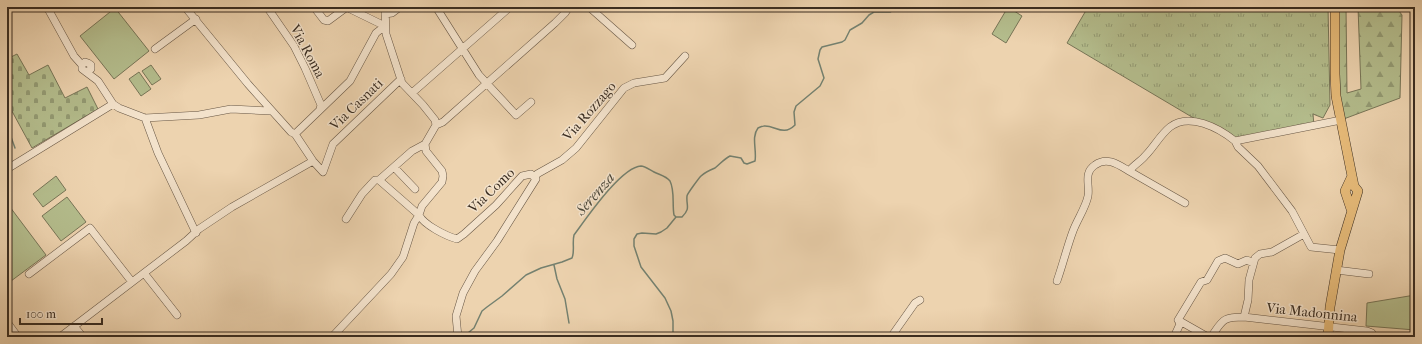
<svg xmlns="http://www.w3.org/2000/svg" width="1422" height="344" font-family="'IM FELL French Canon',serif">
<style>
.grass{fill:url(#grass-tufts);stroke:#777557}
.forest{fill:url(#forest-firs);stroke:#777557}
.cemetery{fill:url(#cemetery-stones);stroke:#777557}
.pitch{fill:#b4bd8d;stroke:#777557}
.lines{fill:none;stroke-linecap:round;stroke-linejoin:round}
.stream{stroke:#748170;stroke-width:1.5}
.minor-casing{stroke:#675644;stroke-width:8}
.major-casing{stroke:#3a2d21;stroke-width:10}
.minor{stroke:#f3e2cb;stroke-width:7}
.major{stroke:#e6ba78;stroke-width:9}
.labels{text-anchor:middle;stroke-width:3;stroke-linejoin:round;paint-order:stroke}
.street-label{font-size:14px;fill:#3a2d21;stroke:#f3e2cb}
.water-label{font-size:15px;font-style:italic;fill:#4d493b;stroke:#f3e2cb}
</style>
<defs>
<pattern id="grass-tufts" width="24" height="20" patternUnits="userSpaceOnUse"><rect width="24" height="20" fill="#b4bd8d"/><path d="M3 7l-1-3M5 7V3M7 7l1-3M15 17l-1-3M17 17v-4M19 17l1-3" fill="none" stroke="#939a73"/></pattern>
<pattern id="forest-firs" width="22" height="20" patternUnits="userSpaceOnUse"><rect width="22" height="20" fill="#b4bd8d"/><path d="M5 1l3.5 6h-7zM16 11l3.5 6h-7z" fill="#939a73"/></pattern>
<pattern id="cemetery-stones" width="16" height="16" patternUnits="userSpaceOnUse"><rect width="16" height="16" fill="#b4bd8d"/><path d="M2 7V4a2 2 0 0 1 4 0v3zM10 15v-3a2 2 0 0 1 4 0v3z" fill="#939a73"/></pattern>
</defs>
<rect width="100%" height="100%" fill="#edd3af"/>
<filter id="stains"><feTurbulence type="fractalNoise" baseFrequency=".005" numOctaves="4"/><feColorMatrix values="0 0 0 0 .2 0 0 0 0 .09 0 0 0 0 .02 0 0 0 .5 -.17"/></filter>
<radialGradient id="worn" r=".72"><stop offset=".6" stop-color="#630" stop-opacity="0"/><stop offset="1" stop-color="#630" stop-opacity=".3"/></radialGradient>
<path class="grass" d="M1088,7h240l2,98 -7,13 -10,-4 1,12 -81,13 -31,-16 -135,-80z"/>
<path class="forest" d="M1335,7h11l1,86 14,-4 -3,-82h38l6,8 -2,83 -59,22z"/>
<path class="cemetery" d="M17,54l12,21 19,-10 17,33 22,-11 11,22 -66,39 -25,-46v-43z"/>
<path class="pitch" d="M1008,7l14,9 -16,27 -14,-9z
M115,8l34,43 -35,28 -34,-43z
M151,65l10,14 -9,6 -10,-14z
M139,72l12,17 -10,7 -12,-17z
M56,176l10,14 -23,17 -10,-13z
M67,197l19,25 -25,19 -19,-25z
M7,203l39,52 -39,29z
M1415,295v35l-49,-4 1,-23z"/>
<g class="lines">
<path class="stream" d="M7,126l8,22
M554,265l3,14 8,20 4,24
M463,337l11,-9 8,-17 5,-4 15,-11 24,-21 15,-7 21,-6 10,-4c3,-7 0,-15 2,-23 12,-16 47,-68 67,-69 4,0 9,4 13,6 6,3 12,4 16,9 5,10 2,23 4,34l2,2h6c9,-9 4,-11 5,-21 0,-2 12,-18 14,-20 4,-4 9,-6 14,-8 5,-4 9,-9 15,-12l11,2 3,5 3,1 8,-3c2,-11 -4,-24 3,-33 2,-1 4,-2 6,-2 11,-1 19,11 31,-1l-1,-13 2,-6 24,-20 4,-8 -6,-19 2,-9 2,-3 20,-5 3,-2 5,-10 12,-7 7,-8 5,-3h16l9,-5
M673,337v-16l-2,-10 -6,-13 -24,-31 -7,-21v-7l3,-5 5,-1 14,1 5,-2 6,-4 9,-11"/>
<defs>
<path id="minor" d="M47,7l27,49 8,9v4l4,3 5,-3v-4l-3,-2 -3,-1 -3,3
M185,7l63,77 43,48 4,2
M267,7l27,39 11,22 16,37 -1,4
M314,7l10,13 4,1 19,-14
M346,7l39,19 -9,7 -26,48 -55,53 18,27 10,11 10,-28 68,-65
M385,7l1,27 16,49 21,22 12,15 1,5
M436,7l43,68 37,40 15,-13
M589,7l43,38
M385,14l7,-1 8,-6
M155,49l41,-30
M86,72l12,9 15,23 6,4 26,10 54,-3 32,-6 40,2
M412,93l98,-86
M145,118l13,35 38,80
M436,125l7,-3 112,-99 10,-10 4,-6
M1235,141l3,6 20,19 34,45 19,36 29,3
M394,167l21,22
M7,169l106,-65
M1129,171l56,32
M535,178l2,-4 25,-14 14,-12 48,-60 10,-5 31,-5 20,-22
M379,180l40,35c5,10 27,21 38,24l7,-5 32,-29 26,-29 9,-2 5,5 -39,62 -22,30 -12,22 -7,23 2,21
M346,219l16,-25 13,-14h4l33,-29 13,-7
M1336,270l33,4
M144,273l33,42
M29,274l61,-46 42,54
M1057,281c6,-17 10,-34 16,-50 4,-11 13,-24 15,-35 2,-11 -5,-23 7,-31 12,-9 24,0 34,6 5,-6 12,-10 16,-15 9,-9 15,-21 25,-29 19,-15 49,1 65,14l106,-21
M1244,317l4,-17 1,-20 6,-22 5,-4 12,-2 32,-18
M1178,320l30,17
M7,322l11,15
M74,326l9,11
M60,337l126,-96 13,-12 33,-22 81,-46
M332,337l59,-63 12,-17 11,-34 5,-8 3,-9 20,-24 1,-6 -1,-5 -16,-20 -1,-7 11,-19
M891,337l24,-34 5,-3
M1174,337l6,-13 -2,-4 23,-38 6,-2 11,-19 7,-3 13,6 9,-4 6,3
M1211,337c12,-17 11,-20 33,-20l123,14 5,2 2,4"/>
<path id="major" d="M1351,209l-6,-18 7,-15
M1328,337l2,-30 10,-57 18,-59 -4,-5 -18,-90 -1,-22v-67"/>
</defs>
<use href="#minor" class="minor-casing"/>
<use href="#major" class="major-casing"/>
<use href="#minor" class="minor"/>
<use href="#major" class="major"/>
</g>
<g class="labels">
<g class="street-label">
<text transform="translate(308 51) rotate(62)" y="5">Via Roma</text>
<text transform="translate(356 104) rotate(-44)" y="5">Via Casnati</text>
<text transform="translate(589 111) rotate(-49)" y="5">Via Rozzago</text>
<text transform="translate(491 190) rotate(-44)" y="5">Via Como</text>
<text transform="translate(1312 312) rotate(6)" y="5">Via Madonnina</text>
</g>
<g class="water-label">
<text transform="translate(595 194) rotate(-49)" y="5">Serenza</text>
</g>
</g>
<rect width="1422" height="344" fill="none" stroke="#edd3af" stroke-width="24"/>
<rect x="8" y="8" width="1406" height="328" fill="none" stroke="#3a2d21" stroke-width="2"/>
<rect x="12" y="12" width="1398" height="320" fill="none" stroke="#3a2d21"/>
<path d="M20 318v6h82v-6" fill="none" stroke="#3a2d21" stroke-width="2"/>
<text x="26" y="318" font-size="12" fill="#3a2d21" stroke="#f3e2cb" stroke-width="3" paint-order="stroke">100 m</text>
<rect width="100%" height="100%" filter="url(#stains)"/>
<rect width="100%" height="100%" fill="url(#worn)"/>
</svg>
